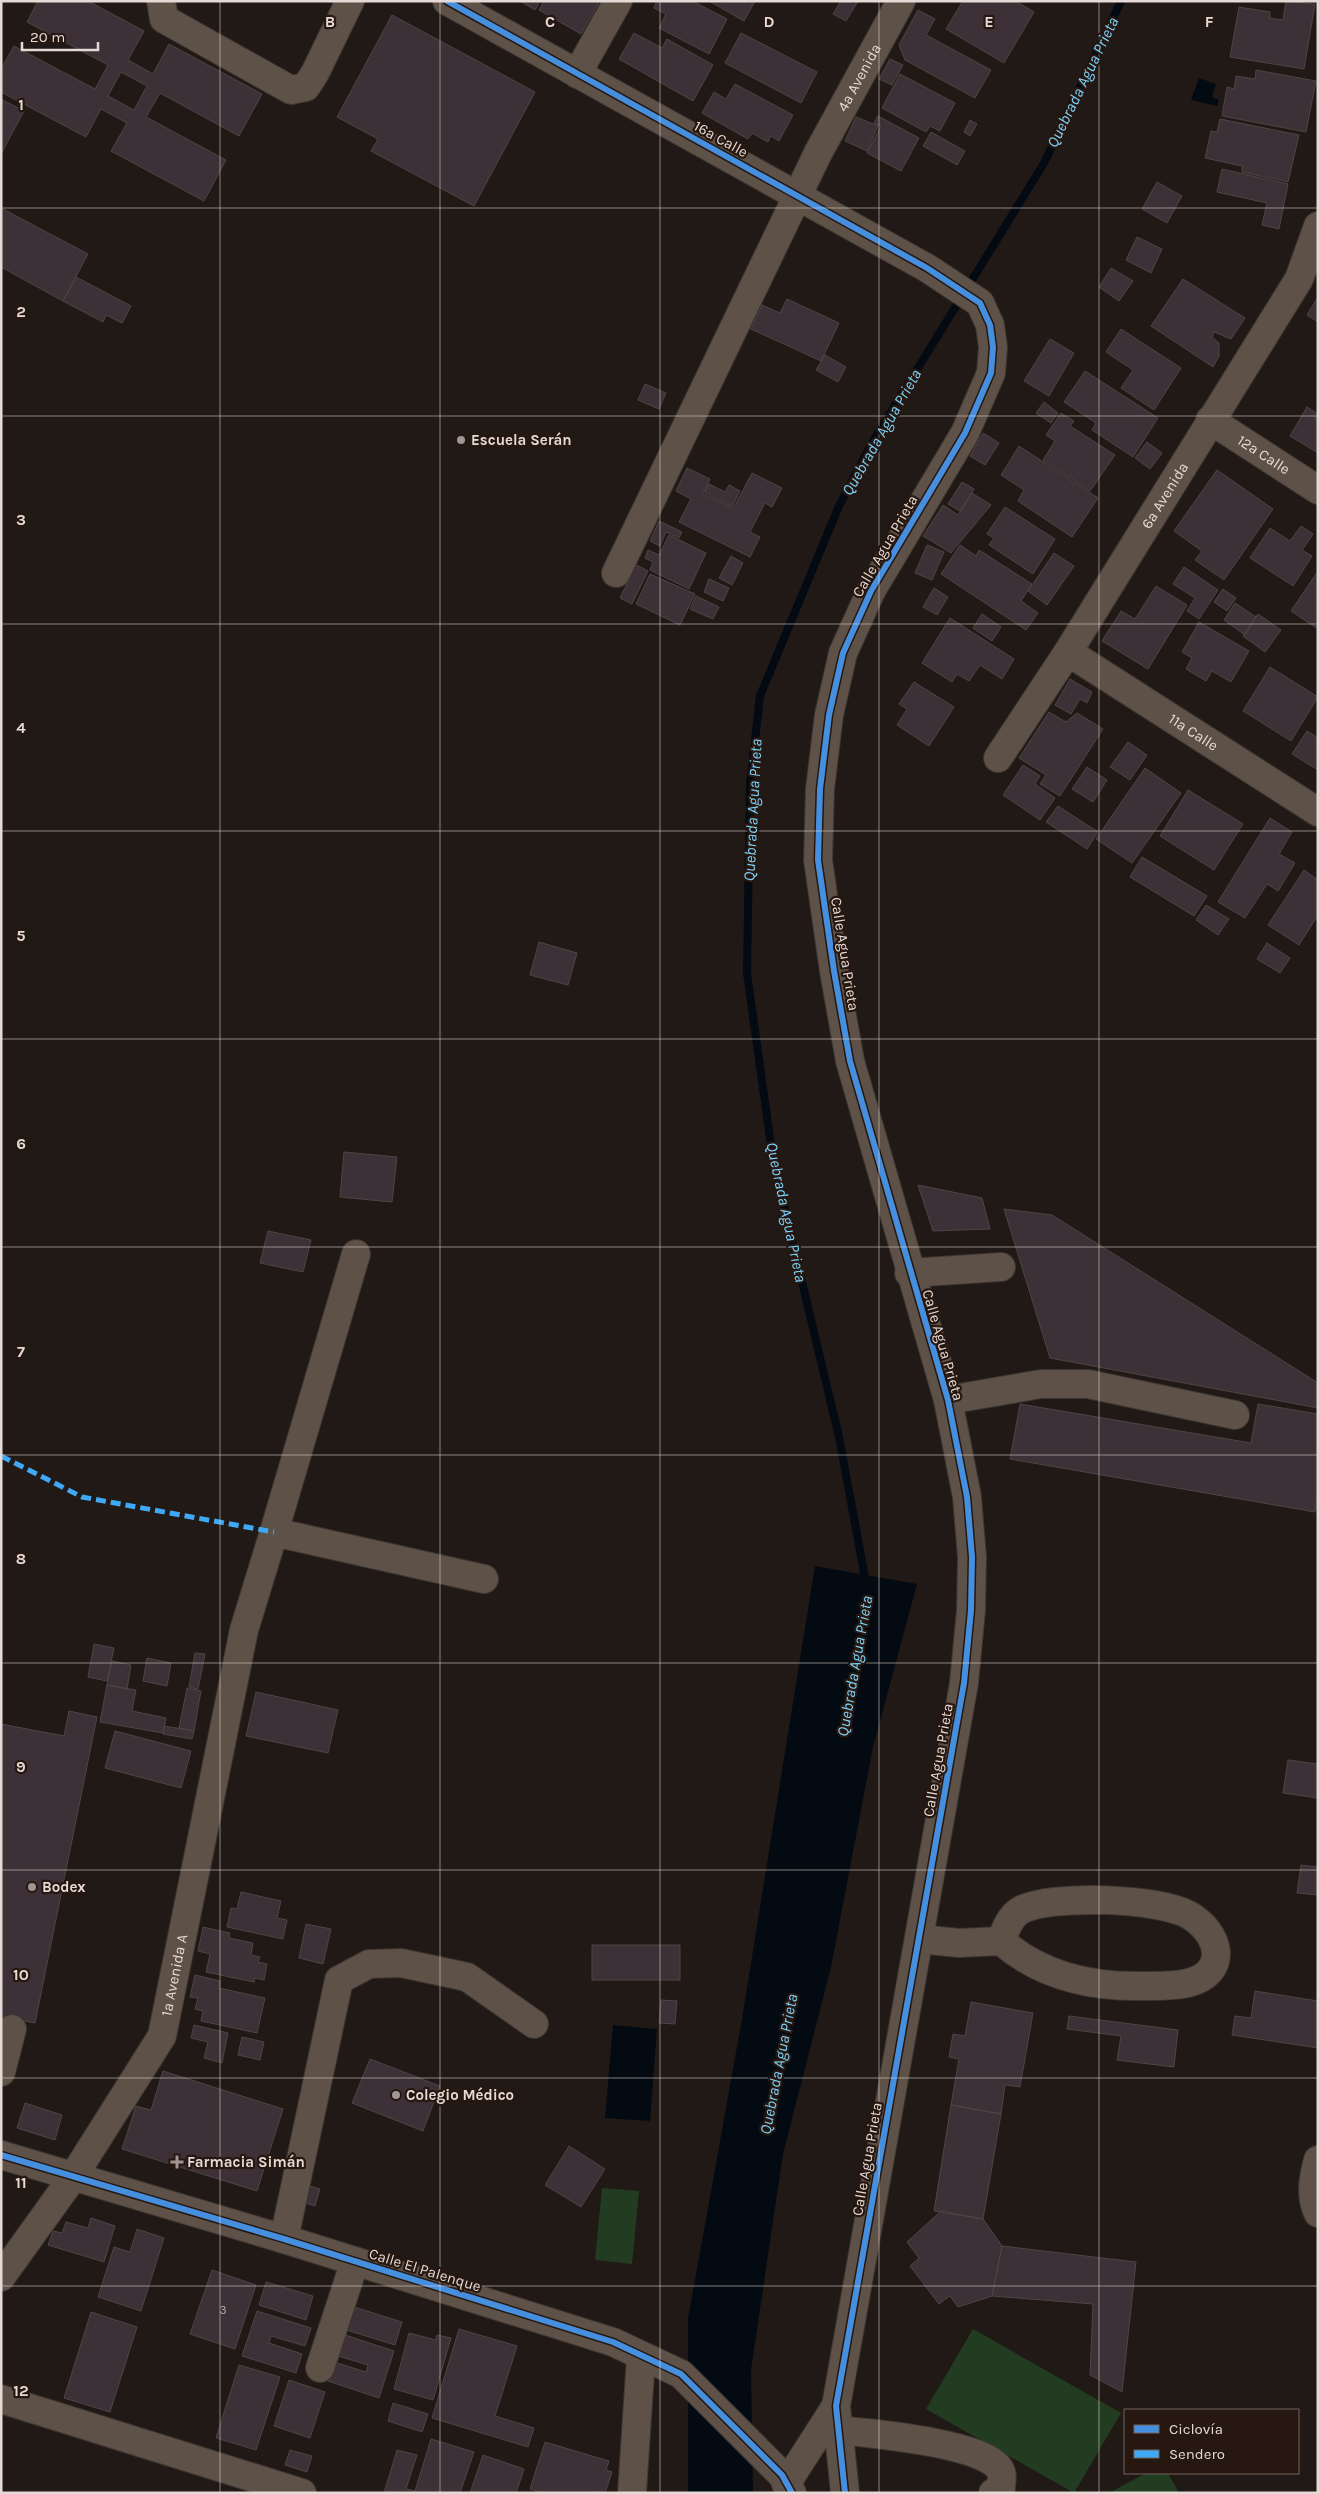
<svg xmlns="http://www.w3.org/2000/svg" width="1319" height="2494" font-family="Karla,sans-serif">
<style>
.green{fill:#223c21}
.water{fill:#030a12}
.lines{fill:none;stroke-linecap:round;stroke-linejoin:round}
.stream{stroke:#030a12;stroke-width:8}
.building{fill:#3d3036;stroke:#4c4645;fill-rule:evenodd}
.minor-casing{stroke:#3c3531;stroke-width:30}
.minor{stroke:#5e5147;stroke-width:28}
.quiet{stroke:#3fa9f5;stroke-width:5;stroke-dasharray:10 5;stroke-linecap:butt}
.cycleway-casing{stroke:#261710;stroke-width:9}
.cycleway{stroke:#468fdf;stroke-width:6}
.grid{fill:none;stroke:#e5dad5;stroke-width:1;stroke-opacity:0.55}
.poi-dot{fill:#a09692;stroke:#261710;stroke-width:2}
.labels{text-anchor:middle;stroke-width:4.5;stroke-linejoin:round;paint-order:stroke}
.number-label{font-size:12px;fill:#bbb0ad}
.street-label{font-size:15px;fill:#e5dad5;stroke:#261710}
.poi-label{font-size:15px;font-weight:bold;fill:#e5dad5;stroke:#261710;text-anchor:start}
.water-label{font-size:16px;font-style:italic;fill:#7bd1fa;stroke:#261710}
.grid-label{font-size:16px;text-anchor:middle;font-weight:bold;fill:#e5dad5;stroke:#261710;stroke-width:4.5;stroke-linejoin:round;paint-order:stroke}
</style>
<rect width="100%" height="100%" fill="#211915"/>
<path class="green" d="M602,2188l37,3 -7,73 -37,-4z
M973,2329l148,84 -47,80 -148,-84z
M1146,2473h22l11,20h-70z"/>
<path class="water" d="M1199,78l17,6 -4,13 7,3 -2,6 -26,-6z
M815,1566l102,18 -44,163 -42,220 -48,187 -32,216 2,123h-65v-174l54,-300z
M613,2025l44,4 -7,92 -45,-3z"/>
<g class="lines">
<path class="stream" d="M866,1583l-27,-146 -66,-277 -26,-187 3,-189 10,-88 79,-190 34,-65 171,-278 77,-162"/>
</g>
<path class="building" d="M38,1h50l56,30 -16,29 25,14 16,-30 93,50 -23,42 -79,-43 -14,24 80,43 -22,41 -93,-50 16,-28 -26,-14 -15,28 -85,-45v-23l13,-23 81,43 13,-24 -81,-43zM121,72l26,14 -13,24 -26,-14z
M520,1h20l-5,9z
M544,1h56l-19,33 -42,-24z
M657,1h35l35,18 -18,35 -50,-26 7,-14 -12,-6z
M709,1h46l-11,20z
M841,1h17l-12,20 -13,-7z
M963,1h53l18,11 -30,51 -58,-34z
M1286,1l29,3 -11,65 -74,-12 9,-50 31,5v6l13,2z
M918,10l17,9 -9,16 65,35 -16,28 -70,-38 -6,-15z
M392,15l143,77 -61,114 -103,-55 7,-12 -41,-22z
M634,33l28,15 5,-9 46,26 -20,36 -74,-42z
M741,33l76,39 -16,31 -76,-40z
M890,59l13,6 -11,20 -13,-6z
M1256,70l60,11 -10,51 -84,-16 5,-29 7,2 2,-13 19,3z
M900,74l55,29 -15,28 -10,-5 -4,6 -44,-24z
M735,84l58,31 -14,26 -8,-5 -3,6 -16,-9 -4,6 -46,-26 12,-21 12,7z
M1,99l23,12 -23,43z
M878,116l41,22 -18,33 -34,-18 14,-27 -7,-3z
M856,117l22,9 -11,25 -22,-10z
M1220,119l79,16 -11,47 -46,-10v-6l-37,-8 6,-27 6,1z
M970,120l7,4 -7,12 -6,-4z
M931,132l34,19 -8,14 -34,-19z
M1222,169l66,15 -9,45 -17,-4 5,-22 -50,-11z
M1157,182l25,14 -15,27 -25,-14z
M1,208l87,46 -25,47 -62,-34z
M1137,237l25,12 -11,24 -25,-13z
M1111,268l22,13 -14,20 -20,-14z
M76,277l55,29 -9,17 -16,-8 -3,7 -40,-21z
M1183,279l62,39 -14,21 -17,-7 -2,5 7,6v13l-6,11 -62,-41z
M1318,297v25l-11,-7z
M787,299l52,24 -18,38 -70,-32 11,-24 18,8z
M1121,329l60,39 -27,42 -33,-22 12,-18 -27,-18z
M1050,339l24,14 -25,43 -25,-15z
M825,355l21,12 -8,15 -22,-12z
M1085,371l73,47 -25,39 -41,-27 4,-7 -32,-21z
M645,384l21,9 -7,16 -21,-9z
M1044,402l14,11 -7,10 -15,-10z
M1307,407l11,7 -3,5 3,2v32l-28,-17z
M1061,413l13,8 -4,5 45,29 -25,36 -47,-31 12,-19 -9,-6z
M983,433l16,10 -14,22 -15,-9z
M1147,442l15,11 -12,16 -15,-11z
M1019,446l79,52 -26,39 -54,-36 6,-11 -23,-15z
M687,468l23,11 -7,15 30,15 19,-36 30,15 -10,19 -7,-4 -15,29 10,5 -10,20 -71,-35 12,-23 -15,-8z
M1217,470l56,39 -49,71 -29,-20 7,-9 -28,-20z
M962,482l12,7 -14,22 -12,-7z
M709,484l16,8 4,-7 11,6 -8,16 -27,-14z
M972,493l19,12 -40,48 -28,-17 20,-31 15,10z
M1005,507l50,32 -22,35 -44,-29 5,-7 -7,-4z
M659,521l23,11 -3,6 -13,-6 -6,14 -10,-5z
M1301,526l12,8 -11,16 10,6 -19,30 -43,-28 20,-30 20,13z
M669,535l37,18 -17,36 -39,-19 3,-8 -8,-4 3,-8 11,5z
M927,545l17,7 -12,28 -17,-7z
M960,545l16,11 3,-6 53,34 -11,17 17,12 -12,17 -85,-56z
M1054,553l20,13 -27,39 -19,-14z
M731,556l12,7 -11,22 -13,-7z
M636,565l12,6 -16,33 -12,-6z
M1184,567l34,23 -19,29 -12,-8 8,-13 -22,-14z
M1318,571v58l-27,-18z
M650,574l45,20 -15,31 -44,-21z
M709,579l20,9 -6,13 -19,-9z
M1156,586l31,19 -39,64 -46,-28 19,-30 14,8z
M934,588l14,9 -11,18 -14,-8z
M1223,589l13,9 -9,13 -13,-9z
M696,596l23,11 -6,12 -23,-10z
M1235,603l21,14 -11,18 -21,-15z
M982,614l19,13 -9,14 -19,-13z
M1258,614l23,16 -16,22 -22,-16z
M950,618l64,41 -12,20 -22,-14 -11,16 -12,-7 -5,8 -30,-19z
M1199,622l50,29 -18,31 -19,-11 -6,10 -20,-12 6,-11 -10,-6z
M1270,667l48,30 -27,44 -48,-30z
M1070,679l22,13 -5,11 -7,-4 -9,15 -16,-9z
M914,682l40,25 -25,39 -32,-21 10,-16 -8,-5z
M1049,712l17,10 11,-9 26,16 -43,67 -20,-12 6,-9 -27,-17z
M1307,731l11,7v32l-26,-16z
M1128,742l19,13 -17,25 -20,-13z
M1023,765l17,11 -5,8 20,14 -15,22 -37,-25z
M1087,767l20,13 -14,22 -21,-13z
M1145,768l36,25 -49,70 -36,-24z
M1188,790l55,34 -29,46 -54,-34z
M1058,806l40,26 -11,17 -41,-27z
M1270,818l22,14 -13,22 16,9 -17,28 -11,-7 -22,34 -27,-16z
M1142,857l65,39 -13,20 -64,-39z
M1304,870l14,10v35l-19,30 -31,-20z
M1206,905l23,14 -11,16 -22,-15z
M539,942l38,11 -9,32 -38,-10z
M1267,943l23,15 -10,15 -23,-14z
M344,1152l53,5 -5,45 -52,-5z
M918,1185l64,13 8,31 -57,2z
M1004,1209l48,6 266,168v25l-268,-50z
M268,1231l43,9 -8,32 -43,-9z
M1020,1404l231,39 7,-39 60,10v80l-3,18 -305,-53z
M94,1644l20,4 -7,33 -19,-4z
M195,1653l10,1 -7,35 -9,-2z
M147,1658l24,5 -4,23 -24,-5z
M112,1661l19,4 -4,24 -20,-4z
M107,1685l29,5 -4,21 34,7 -3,15 -63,-11z
M187,1688l14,3 -7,40 -15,-3z
M256,1692l82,18 -10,43 -82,-17z
M69,1711l28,6 -62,306 -34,-7v-292l63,12z
M164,1726l30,5 -2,8 -29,-5z
M115,1731l76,20 -10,37 -76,-20z
M1288,1760l30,4v34l-35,-5z
M1301,1865l17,2v28l-21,-2z
M241,1892l40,9 -4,17 10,2 -4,19 -56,-12 4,-19 6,1z
M306,1924l25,5 -8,35 -24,-6z
M203,1927l27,6 -1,5 24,5 -2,12 9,2 -2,5 9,2 -3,16 -9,-2 -1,4 -48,-10 4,-18 -12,-3z
M592,1945h88v35h-88z
M195,1975l25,6 -1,7 46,10 -8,35 -56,-12 2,-10 -8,-2 3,-11 -8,-1z
M1255,1991l63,10v47l-86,-13 3,-19 16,2z
M661,2000l16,1 -2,23 -16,-1z
M971,2002l62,11 -13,74 -15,-2 -4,29 -50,-9 8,-46 -10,-2 4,-23 12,2z
M1069,2016l109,14 -4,37 -57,-7 4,-24 -54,-7z
M194,2025l34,8 -6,30 -18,-5 4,-16 -17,-4z
M242,2037l22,5 -4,18 -22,-5z
M370,2059l70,27 -17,45 -71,-28z
M163,2071l120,38 -26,82 -135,-42 14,-43 15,4z
M25,2103l37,12 -7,25 -38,-12z
M951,2105l50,9 -18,105 -49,-8z
M569,2146l36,23 -24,38 -36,-22z
M306,2185l14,4 -5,17 -14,-4z
M941,2211l42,8 19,27 -10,50 -34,11 -8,-11 -11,8 -29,-38 9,-8 -12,-16z
M91,2218l24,8 -11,36 -56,-17 5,-14 9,2 4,-11 22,6z
M137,2229l27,9 -23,73 -43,-14 16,-50 16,5z
M1002,2246l134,16 -14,130 -32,-17 3,-71 -101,-8z
M212,2270l44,15 -21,64 -45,-15z
M266,2282l47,14 -7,24 -47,-15z
M351,2306l51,16 -7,23 -52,-16z
M257,2311l54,17 -6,18 -34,-10 -2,7 33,11 -6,19 -54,-17z
M91,2312l46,15 -27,85 -46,-14z
M459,2329l58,17 -22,70 39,12 -6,19 -96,-29z
M409,2333l27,7 1,-5 14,3 -18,62 -39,-11z
M342,2334l52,17 -15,47 -51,-17 6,-19 32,10 2,-7 -33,-10z
M239,2365l41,12 -24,73 -40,-12z
M289,2380l36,12 -15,46 -36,-12z
M393,2403l35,11 -6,18 -34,-11z
M431,2439l43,13 -14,41h-76l13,-43 20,5 -11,34 9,2z
M545,2442l64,19 -3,9 6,2 -7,21 -7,-2 -1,2h-54l-13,-4z
M290,2450l22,6 -5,16 -22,-7z
M483,2455l41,14 -8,24h-46z"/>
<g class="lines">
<defs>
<g id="minor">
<path d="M161,1l3,18 127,71 15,-3 9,-14 35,-72"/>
<path d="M447,1l480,267 53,35 10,22 3,22 -2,26 -26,60 -94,158 -28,62 -14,62 -9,74 -2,71 16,111 16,90 98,339 19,97 5,60 -1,53 -7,73 -128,723 9,87"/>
<path d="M577,74l41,-73"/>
<path id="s1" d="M1210,420l108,70"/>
<path id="s2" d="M616,573l202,-420 83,-152"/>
<path id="s3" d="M1068,652l250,160"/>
<path id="s4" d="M998,758l70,-106 231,-373 19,-53"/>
<path d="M909,1273l92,-6"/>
<path d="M948,1400l93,-16h47l147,31"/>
<path d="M274,1532l82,-278"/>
<path d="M919,1939l40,4 42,-2c38,33 84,45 134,45 17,0 36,1 53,-3 42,-11 32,-50 1,-68 -30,-17 -137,-21 -168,-5 -11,6 -16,20 -20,31"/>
<path d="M1,2072l11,-43"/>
<path d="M1,2155l283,84 329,103 68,32 101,101 10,18"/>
<path d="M1318,2160c-5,18 -8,36 0,53"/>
<path d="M284,2239l55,-259 30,-16 32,-1 66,14 67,47"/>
<path id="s5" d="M1,2277l72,-100 89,-141 82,-406 30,-98 210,47"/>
<path d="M320,2368l35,-107"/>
<path d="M1,2399l301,94"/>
<path d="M837,2430c29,3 155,13 164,42 2,4 0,11 0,16l-8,5"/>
<path d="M786,2484l50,-78"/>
<path d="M632,2493l9,-136"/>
</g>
</defs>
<use href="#minor" class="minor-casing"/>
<use href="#minor" class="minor"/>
<path class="quiet" d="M1,1456l81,41 192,35"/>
<defs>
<path id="cycleway" d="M447,1l480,267 53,35 10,22 3,22 -2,26 -26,60 -94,158 -28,62 -14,62 -9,74 -2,71 16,111 16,90 98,339 19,97 5,60 -1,53 -7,73 -128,723 9,87
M1,2155l283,84 329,103 68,32 101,101 10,18"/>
</defs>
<use href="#cycleway" class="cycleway-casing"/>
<use href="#cycleway" class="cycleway"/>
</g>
<path class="grid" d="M220,1v2492M440,1v2492M660,1v2492M879,1v2492M1099,1v2492M1,208h1317M1,416h1317M1,624h1317M1,831h1317M1,1039h1317M1,1247h1317M1,1455h1317M1,1663h1317M1,1870h1317M1,2078h1317M1,2286h1317"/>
<g class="poi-dot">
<circle cx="461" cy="440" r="5"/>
<circle cx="32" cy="1887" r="5"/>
<circle cx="396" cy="2095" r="5"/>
<path d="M174.5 2154.5h5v5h5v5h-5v5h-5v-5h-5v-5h5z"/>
</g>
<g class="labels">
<g class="number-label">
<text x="223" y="2314">3</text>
</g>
<g class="street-label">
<text dy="5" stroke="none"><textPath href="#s2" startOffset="552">4a Avenida</textPath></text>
<text transform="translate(721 139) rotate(29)" y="5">16a Calle</text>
<text dy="5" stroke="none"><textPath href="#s1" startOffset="64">12a Calle</textPath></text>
<text dy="5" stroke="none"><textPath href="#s4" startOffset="311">6a Avenida</textPath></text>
<text transform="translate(885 546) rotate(-60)" y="5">Calle Agua Prieta</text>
<text dy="5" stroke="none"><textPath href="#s3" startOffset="149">11a Calle</textPath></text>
<text transform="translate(845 954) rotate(81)" y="5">Calle Agua Prieta</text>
<text transform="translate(943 1345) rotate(74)" y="5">Calle Agua Prieta</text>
<text transform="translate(938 1760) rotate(-80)" y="5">Calle Agua Prieta</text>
<text dy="5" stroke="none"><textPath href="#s5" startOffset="352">1a Avenida A</textPath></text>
<text transform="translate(867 2159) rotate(-80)" y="5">Calle Agua Prieta</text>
<text transform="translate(425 2270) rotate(17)" y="5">Calle El Palenque</text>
</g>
<g class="poi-label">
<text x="471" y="445">Escuela Serán</text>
<text x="42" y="1892">Bodex</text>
<text x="406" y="2100">Colegio Médico</text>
<text x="187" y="2167">Farmacia Simán</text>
</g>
<g class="water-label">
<text transform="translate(1082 82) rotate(-64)" y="6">Quebrada Agua Prieta</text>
<text transform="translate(881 432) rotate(-60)" y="6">Quebrada Agua Prieta</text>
<text transform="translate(752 810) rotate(-87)" y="6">Quebrada Agua Prieta</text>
<text transform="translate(787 1212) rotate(78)" y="6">Quebrada Agua Prieta</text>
<text transform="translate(854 1666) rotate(-80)" y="6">Quebrada Agua Prieta</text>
<text transform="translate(778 2064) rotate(-79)" y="6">Quebrada Agua Prieta</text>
</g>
</g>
<g class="grid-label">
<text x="330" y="27">B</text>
<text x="550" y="27">C</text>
<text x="769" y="27">D</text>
<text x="989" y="27">E</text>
<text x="1209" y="27">F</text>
<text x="21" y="110">1</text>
<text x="21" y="317">2</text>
<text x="21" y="525">3</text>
<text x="21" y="733">4</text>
<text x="21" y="941">5</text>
<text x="21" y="1149">6</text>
<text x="21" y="1357">7</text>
<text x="21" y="1564">8</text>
<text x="21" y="1772">9</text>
<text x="21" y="1980">10</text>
<text x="21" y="2188">11</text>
<text x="21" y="2396">12</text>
</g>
<rect width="1319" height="2494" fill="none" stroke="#e5dad5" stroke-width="5"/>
<rect x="1124" y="2409" width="175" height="65" fill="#261710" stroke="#72655f"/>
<rect x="1134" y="2425" width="25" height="8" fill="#468fdf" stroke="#72655f"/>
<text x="1169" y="2434" font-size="15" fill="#e5dad5">Ciclovía</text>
<rect x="1134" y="2450" width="25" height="8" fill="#3fa9f5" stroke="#72655f"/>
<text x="1169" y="2459" font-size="15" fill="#e5dad5">Sendero</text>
<path d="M22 42v8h76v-8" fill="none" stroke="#e5dad5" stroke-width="2.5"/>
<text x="30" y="42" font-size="15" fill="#e5dad5" stroke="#261710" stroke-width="4" paint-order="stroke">20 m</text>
</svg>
